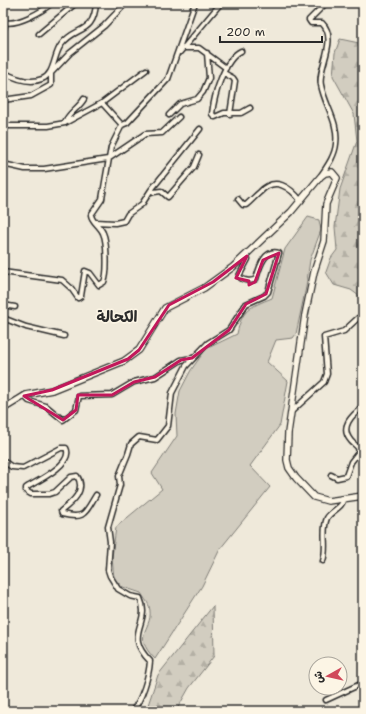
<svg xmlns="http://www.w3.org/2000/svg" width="366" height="714" font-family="'Shantell Sans','Playpen Sans Arabic',sans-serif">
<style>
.grass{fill:#d2cdc0;stroke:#7e7c76}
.forest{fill:url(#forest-firs);stroke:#7e7c76}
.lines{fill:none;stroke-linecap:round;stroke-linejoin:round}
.minor-casing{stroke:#2b2b2b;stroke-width:7}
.secondary-casing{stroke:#2b2b2b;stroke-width:8}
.motorway-casing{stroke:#2b2b2b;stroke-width:10}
.minor{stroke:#fcf5e5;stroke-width:4}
.secondary{stroke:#fcf5e5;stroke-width:5.5}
.motorway{stroke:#fcf5e5;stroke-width:7}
.marked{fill:none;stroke:#c2185b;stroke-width:3;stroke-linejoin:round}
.labels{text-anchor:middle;stroke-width:3;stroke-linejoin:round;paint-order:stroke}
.district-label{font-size:15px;font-weight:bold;fill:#2b2b2b;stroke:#fcf5e5}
</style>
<defs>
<pattern id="forest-firs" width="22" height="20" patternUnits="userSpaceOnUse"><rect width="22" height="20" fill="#d2cdc0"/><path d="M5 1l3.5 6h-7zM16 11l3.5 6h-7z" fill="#b4b0a5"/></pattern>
</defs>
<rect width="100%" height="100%" fill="#efe9da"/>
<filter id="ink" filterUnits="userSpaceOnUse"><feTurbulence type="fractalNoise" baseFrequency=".025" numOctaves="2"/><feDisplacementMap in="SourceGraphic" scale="8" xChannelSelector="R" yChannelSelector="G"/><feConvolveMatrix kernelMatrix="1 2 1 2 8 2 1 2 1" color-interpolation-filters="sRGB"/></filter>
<g filter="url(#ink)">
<path class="grass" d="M308,217l11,3 2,10 -11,30 -4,27 -10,47 -3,4 -17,2 -9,22 21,19 -8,44 -30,41 20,21 -50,62 -18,37 -47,73c-26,-26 1,-30 -6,-53 -1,-4 -6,-9 -8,-13l-18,-6 -9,-8 -2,-22 4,-30 46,-38 -10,-16 25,-37 -1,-22 4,-23 11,-21 15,-21 31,-15c5,-25 13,-27 35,-36l13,-49z"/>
<path class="forest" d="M340,39l19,4 4,-2v258l-12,-9 -17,-5 -8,-13 5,-14 6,-8 -2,-23 5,-38 17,-48 -3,-27 -21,-38 2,-23z
M213,606l1,50 -25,32 -13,23h-30l12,-36z"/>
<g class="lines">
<defs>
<path id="minor" d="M4,22c13,4 39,-11 48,-19
M39,34l37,-31
M184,48h15l27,20
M241,51c-17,8 -27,45 -29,63l3,3 9,-4h17l9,-5
M180,52l41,-49
M3,72c11,6 27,12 39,7 13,-5 11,-23 19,-34 14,-20 33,-9 35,-42
M224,73l9,5 2,3 -5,33
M3,100l28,-4 20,-11v-12l19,-20 34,-27 22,-23
M102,103l20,22
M169,115l11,-11 17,-5 6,-7 6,-14 -2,-25
M65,122c4,-10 14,-14 19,-23
M3,126h45l17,-3 37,-20 44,-33
M3,164l22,5h19l64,-10 37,-25 17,-1 17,-16
M322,174c6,-9 13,-19 14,-30 3,-22 -11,-38 -15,-59 -4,-17 18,-45 1,-62h-11l-2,-3 17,-17
M151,190l3,2 7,-1 7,6 26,-30 5,-12
M238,199l5,6h3c5,-4 9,-9 14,-13 15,-16 30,-5 41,9
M96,222l19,1 9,-2 4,-7 14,-10 9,-14 49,-61
M3,272l59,8 9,8 7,10 3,-2 4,-25 5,2 9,12 5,-3c4,-8 3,-41 -1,-49 -3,-7 -11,-11 -12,-18l11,-16 9,-52 11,-22 5,-2 41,-44 27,-76
M3,305l12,2
M3,318l23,9 38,9
M24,396l5,5 17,5 17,14 13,-10 3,-14 33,-1 22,-13 21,-5 26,-17 11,-2
M291,412l33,-30 3,-8 -3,-37 20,-6 14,-13h5
M3,461l9,6 11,1 38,-20h5c8,15 -26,32 -37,38l-3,2v3l5,3h18l6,-2 16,-15 6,-1c10,15 -6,27 -16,35l1,3c23,6 23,-1 34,-19
M331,475l6,3 9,-2 5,-14 7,-9c2,-7 -3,-7 -7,-12 -12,-14 1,-26 12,-34
M323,561c5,-15 -2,-29 4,-43 4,-7 16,-11 16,-18
M326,700l37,-17
M132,711c10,-11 17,-35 18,-50 -28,-28 2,-37 -10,-63l-10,-2 -12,-7 -8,-13 -2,-6 2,-28 -2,-15 12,-42 -1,-9 9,-22 3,-10 8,-7 18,3 11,-14 4,-33 14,-27 22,-23 21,-13 17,-26 18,-8 4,-4 11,-39c-15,-5 -20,16 -23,26 -5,3 -14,2 -17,-3l9,-17 -1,-3 -3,2"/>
<path id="secondary" d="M3,409l23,-14 26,-5 72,-29 15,-11 26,-42 39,-20 29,-21 58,-55 30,-36 4,-3 7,-1 5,6 -11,26 -2,37 -10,31 -9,43 -17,118 -1,27 2,8 7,10 18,19 14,4 35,-5"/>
<path id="motorway" d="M3,17v10"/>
</defs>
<use href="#minor" class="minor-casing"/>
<use href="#secondary" class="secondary-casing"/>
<use href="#motorway" class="motorway-casing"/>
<use href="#minor" class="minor"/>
<use href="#secondary" class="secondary"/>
<use href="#motorway" class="motorway"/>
</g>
</g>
<path class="marked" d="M279,253l-13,41 -20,10 -17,26 -37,28 -11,2 -26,17 -21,5 -22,13h-34l-2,15 -13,10 -39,-24 28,-6 76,-31 11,-9 30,-45 44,-23 34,-26 -11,22 13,3v4l6,-3 8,-22z"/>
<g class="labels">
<g class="district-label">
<text x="117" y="322">الكحالة</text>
</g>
</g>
<rect width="366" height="714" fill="none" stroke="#fcf5e5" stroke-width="16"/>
<rect x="8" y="8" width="350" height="698" fill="none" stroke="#2b2b2b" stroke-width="1.5" filter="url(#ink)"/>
<g transform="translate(328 676) rotate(262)"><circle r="19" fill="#fcf5e5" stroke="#a8a49b"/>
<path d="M0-3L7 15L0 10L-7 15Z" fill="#d1495b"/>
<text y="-6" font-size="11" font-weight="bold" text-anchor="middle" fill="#2b2b2b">ش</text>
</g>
<path d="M220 36v6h102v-6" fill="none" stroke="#2b2b2b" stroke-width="2"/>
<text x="226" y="36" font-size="12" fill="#2b2b2b" stroke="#fcf5e5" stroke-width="3" paint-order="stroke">200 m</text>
</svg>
